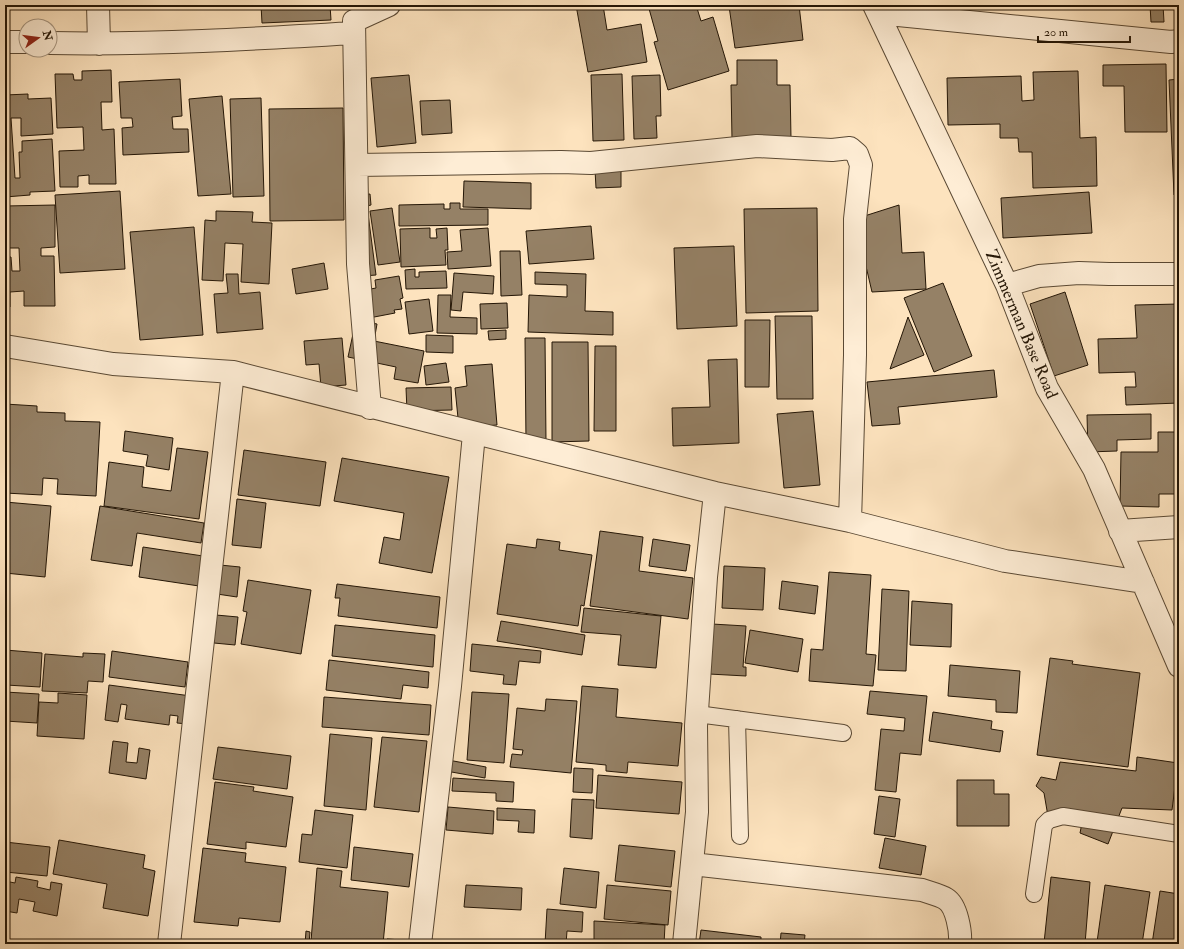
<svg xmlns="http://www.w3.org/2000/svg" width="1184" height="949" font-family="'IM FELL Double Pica',serif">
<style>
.building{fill:#958166;stroke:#241606}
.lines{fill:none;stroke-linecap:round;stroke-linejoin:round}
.lane-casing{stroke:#5a4934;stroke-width:18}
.street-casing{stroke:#5a4934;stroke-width:24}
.lane{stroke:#feedd5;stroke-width:16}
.street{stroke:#feedd5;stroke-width:22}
.labels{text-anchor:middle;stroke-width:3;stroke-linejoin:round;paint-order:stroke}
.street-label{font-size:17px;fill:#241606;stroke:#feedd5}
</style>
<rect width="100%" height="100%" fill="#fde3be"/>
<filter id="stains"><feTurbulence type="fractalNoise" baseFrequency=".005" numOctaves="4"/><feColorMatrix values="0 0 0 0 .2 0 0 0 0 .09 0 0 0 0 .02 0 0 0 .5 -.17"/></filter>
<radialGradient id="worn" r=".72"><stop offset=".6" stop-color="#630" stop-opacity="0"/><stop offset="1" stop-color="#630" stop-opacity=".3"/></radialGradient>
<path class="building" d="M261,5h69l1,15 -69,3z
M576,5h27l4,25 34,-6 6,38 -59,10z
M648,5h48l5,16 12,-4 16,54 -61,19 -14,-48 4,-1z
M736,5h63l4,35 -68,8 -6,-42z
M1150,5h13l1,17h-13z
M737,60h40v25h13l1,53 -59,1 -1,-54h6z
M1166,64l1,68h-42l-1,-46h-21v-21z
M111,70l1,32h-11l1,28 12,-1 2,55h-27v-9l-11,1v11h-18l-1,-36 25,-1 -1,-23 -26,1 -2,-54h18l1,6h8v-9z
M1078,71l2,67 16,-1 1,49 -64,2 -1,-36h-13l-1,-14h-18v-14l-52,1 -1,-47 74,-2 1,25 12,-1 -1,-28z
M622,74l2,66 -31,1 -2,-66z
M409,75l7,68 -39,4 -6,-69z
M660,75l1,41h-5l1,22 -23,1 -2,-63z
M180,79l2,37 -10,1 1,12h15l1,23 -66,3 -1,-27 11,-1 -1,-9h-11l-2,-36z
M1179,79v116h-5l-5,-115z
M28,94v5l23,-1 2,36 -32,2v-18h-10l4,60h5l-1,-26h3v-11l30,-2 3,52 -25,1v3l-25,2v-102z
M222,96l9,98 -33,2 -9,-97z
M261,98l3,98 -31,1 -3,-98z
M450,100l2,33 -30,2 -2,-34z
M343,108l1,112 -74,1 -1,-112z
M621,169v18l-25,1 -1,-18z
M464,181l67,2v26l-68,-2z
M120,191l5,78 -65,4 -5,-78z
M1089,192l3,41 -89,5 -2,-40z
M370,194l1,11 -4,1 9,69 -13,1 -10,-80z
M450,203h10v6h28v16l-89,1v-21l45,-1v5h6z
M55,205v42l-14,1v8h13l1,50h-31v-15l-14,1v15h-5v-50h6l1,14h8l-1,-23h-14v-42z
M899,205l3,48 22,-1 2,37 -54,3 -17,-73z
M392,208l8,54 -22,3 -8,-54z
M817,208l1,103 -72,2 -2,-104z
M216,211l37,1 -1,10 20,1 -3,61 -28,-2 2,-38 -18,-1 -2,38 -21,-1 3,-60 11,1z
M591,226l3,33 -65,5 -3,-33z
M194,227l9,108 -63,5 -10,-108z
M430,228v10h7l-1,-9 11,-1 1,22h-3l1,15 -45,2 -1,-38z
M488,228l3,38 -43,3 -1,-17 15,-1 -2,-21z
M734,246l3,80 -60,3 -3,-81z
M500,251h20l2,44 -21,1z
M324,263l4,26 -32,5 -4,-25z
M415,269v8h4v-5l27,-1 1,17 -41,1 -1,-19z
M535,272l51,2 -1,37 28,1v23l-85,-3 1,-37 38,2v-12l-32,-1z
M454,273l40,3 -1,18 -30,-2 -2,19 -10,-1z
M226,274h12l1,20 21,-2 3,37 -46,4 -3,-39 14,-1z
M399,276l4,22 -3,1 2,10 -8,1 1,3 -26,5 -4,-28 11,-2 -1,-8z
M943,283l29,73 -38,16 -30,-74z
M1065,292l23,73 -34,11 -24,-72z
M438,295h13l-1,22 27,1v16l-40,-1z
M429,299l4,32 -24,3 -4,-32z
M507,303l1,25 -27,1 -1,-25z
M1179,304v99l-53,2 -1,-18h11l-1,-15 -36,1 -1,-34 39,-1 -2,-33z
M775,316h37l1,83h-36z
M908,317l16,38 -34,14z
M356,320l21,4 -3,17 50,10 -6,32 -24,-4 2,-12 -48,-10z
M745,320h25l-1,67h-24z
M506,330v9l-17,1 -1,-9z
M426,335l27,1v17l-27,-1z
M342,338l4,47 -25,2 -2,-23 -13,1 -2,-24z
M525,338h20l1,104h-20z
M552,342h36l1,99 -37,1z
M595,346h21v85h-22z
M737,359l2,84 -66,3 -1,-38 38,-1 -2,-47z
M446,363l3,19 -23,3 -2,-19z
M492,364l5,61 -38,3 -4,-40 12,-2 -2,-20z
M994,370l3,27 -99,10 2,17 -28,2 -5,-44z
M451,387l1,23 -45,1 -1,-23z
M5,404l32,2v6l28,1v8l35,1 -4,74 -39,-2 1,-15 -15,-1 -1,17 -37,-2z
M813,411l7,74 -36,3 -7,-74z
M1178,413h1v81h-20v13l-39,-1 1,-54h37v-20h20z
M1151,414v25l-34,1v11l-29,1 -1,-37z
M125,431l48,7 -4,32 -23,-4 2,-11 -25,-4z
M177,448l31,4 -9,67 -95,-13 5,-44 35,5 -2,20 29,4z
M244,450l82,12 -6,44 -82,-11z
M342,458l107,19 -17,96 -53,-10 5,-26 16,3 4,-27 -70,-12z
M237,499l29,4 -5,45 -29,-3z
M5,502l46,4 -6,71 -40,-4 2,-27h-2z
M100,506l104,17 -3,20 -64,-10 -5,33 -41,-6z
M600,531l43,6 -4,34 54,7 -5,41 -98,-13z
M537,539l23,3 -1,8 33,5 -8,51 -3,-1 -3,21 -81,-12 10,-70 29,4z
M653,539l37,6 -4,26 -37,-5z
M143,547l60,9 -4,30 -60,-9z
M220,565l20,2 -3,30 -20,-3z
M724,566l41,2 -2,42 -41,-2z
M829,572l42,3 -5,79 10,1 -3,31 -64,-5 2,-32 12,1z
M248,580l63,10 -10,64 -60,-10 6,-32 -4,-1z
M782,581l36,5 -3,28 -36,-5z
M337,584l103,13 -3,31 -99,-12 2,-18h-5z
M882,589l27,2 -3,80 -28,-1z
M912,601l40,3 -1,43 -41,-2z
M584,608l77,8 -5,52 -38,-3 3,-30 -40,-3z
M216,615l22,2 -3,28 -21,-2z
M501,621l84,14 -3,20 -85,-14z
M712,624l34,2 -3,41h3v9l-37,-2z
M335,625l100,10 -2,32 -101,-11z
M750,630l53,9 -5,33 -53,-9z
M472,644l69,7 -1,12 -21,-2 -3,24 -13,-1 1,-9 -34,-4z
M5,650l37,3 -2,34 -34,-2 1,-8h-2z
M112,651l76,11 -3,25 -76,-10z
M83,653l22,1 -2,28 -15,-1 -1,12 -45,-2 3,-37 38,3z
M1050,658l23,3 -1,3 68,9 -12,94 -91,-12z
M329,660l100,12 -1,16 -25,-3 -2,14 -75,-9z
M950,665l70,6 -3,42 -21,-1v-12l-48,-4z
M5,683v9l34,2 -2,29 -32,-2z
M109,685l82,11 -3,28 -11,-1 1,-7 -8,-1 -1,10 -44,-6 2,-14 -6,-1 -3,18 -13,-2z
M582,686l36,3 -2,28 66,6 -4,43 -50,-4 -1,11 -21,-2v-6l-30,-3z
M870,691l57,5 -6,59 -21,-2 -4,39 -21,-2 6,-61 23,2 1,-13 -38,-4z
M472,692l37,2 -5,69 -37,-3z
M58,693l29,2 -3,44 -47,-3 2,-34 19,1z
M324,697l107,8 -2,30 -107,-8z
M546,699l31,2 -6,72 -61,-6 2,-13 10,1 1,-5 -10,-1 4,-41 28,3z
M933,712l59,9 -1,8 12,2 -3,21 -71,-11z
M330,734l42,4 -6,72 -42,-4z
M382,737l45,4 -8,71 -45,-5z
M113,741l15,2 -2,19 11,1 2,-15 11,2 -4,29 -37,-6z
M218,747l73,9 -4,33 -74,-10z
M1137,757l41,6 -6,47 -50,-2 -14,36 -28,-11 4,-20 -34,15 -6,-35 -8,-7 5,-9 15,3 4,-18 76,9z
M448,760l38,7 -1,11 -39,-7z
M574,768l19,1 -1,24 -19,-1z
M598,775l84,7 -3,32 -83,-6z
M453,778l61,4 -1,20 -17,-1v-8l-44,-2z
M957,780h37v14h15v32h-52z
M215,782l39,5 -1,4 40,6 -7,50 -40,-5v7l-39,-5z
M879,796l21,3 -5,38 -21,-3z
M572,799l22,1 -2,39 -22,-2z
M448,807l46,4 -1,23 -47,-4z
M497,808l38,2 -1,23 -16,-1 1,-11 -22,-1z
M315,810l38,5 -6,53 -48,-6 3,-28 10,1z
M885,838l41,8 -5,29 -42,-7z
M59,840l86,15 -2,13 12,3 -7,45 -45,-8 4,-24 -54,-10z
M5,842l45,5 -3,29 -42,-4z
M619,845l56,6 -4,36 -56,-6z
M354,847l59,7 -4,33 -58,-7z
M203,848l43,5 -1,9 41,5 -6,55 -41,-4 -1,8 -44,-4z
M317,868l25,3 -2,16 48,5 -5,52h-42l-30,-3z
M564,868l35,4 -3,36 -36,-4z
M16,877l22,4 -1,6 13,3 1,-8 11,2 -5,32 -24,-5 2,-9 -16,-3 -2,14 -12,-2v-30l10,2z
M1051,877l39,5 -5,62 -41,-1z
M466,885l56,3 -1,22 -57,-3z
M607,885l64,6 -3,34 -64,-6z
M1105,885l45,7 -8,52h-30l-15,-2z
M1160,891l19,3v50h-27z
M547,909l36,3 -1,20 -15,-1 -1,13h-21z
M594,921l71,4 -1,19 -70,-4z
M701,930l60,7v7h-62z
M306,931l4,1 -1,12h-4z
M781,933l24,2 -1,9h-24z
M387,939l15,1v4h-16z
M194,941l23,3h-23z
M893,941l19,1v2h-19z"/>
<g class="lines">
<defs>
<path id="lane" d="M697,714l146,19
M737,719l3,117
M1034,894l10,-69 5,-5 14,-4 116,18"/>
<path id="street" d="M98,5l1,39
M874,5l133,280 40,103 47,81 85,197
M878,13l293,29 8,-1
M5,42h21
M50,43c102,2 203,-4 304,-10
M357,165l204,-3 30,1 166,-17 75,4 18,-2 7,6 4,11 -6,54v136l-5,166
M1007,285l32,-9 40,-3 30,1h70
M5,346l108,18 120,8 482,121 135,28 155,40 138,21
M370,408l-12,-144 -4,-243 35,-16
M1120,531l59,-4
M692,864l230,26c8,3 18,5 24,9 11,7 15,33 14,45
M169,944l64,-572
M420,944l30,-258 24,-252
M684,944l13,-132 -1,-86 10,-149 9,-84"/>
</defs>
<use href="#lane" class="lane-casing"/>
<use href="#street" class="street-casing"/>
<use href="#lane" class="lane"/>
<use href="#street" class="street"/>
</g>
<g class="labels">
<g class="street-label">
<text transform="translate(1022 324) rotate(67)" y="6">Zimmerman Base Road</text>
</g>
</g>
<rect width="1184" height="949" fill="none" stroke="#fde3be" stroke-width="20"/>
<rect x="6" y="6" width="1172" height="937" fill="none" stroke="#241606" stroke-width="2"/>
<rect x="10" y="10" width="1164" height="929" fill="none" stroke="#241606"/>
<g transform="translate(38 38) rotate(76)"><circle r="19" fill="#feedd5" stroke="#a79782"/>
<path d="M0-3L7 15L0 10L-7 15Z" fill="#8f2418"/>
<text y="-6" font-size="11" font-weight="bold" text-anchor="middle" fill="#241606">N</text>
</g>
<path d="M1038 36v6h92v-6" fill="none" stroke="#241606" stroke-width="2"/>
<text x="1044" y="36" font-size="12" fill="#241606" stroke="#feedd5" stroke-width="3" paint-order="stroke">20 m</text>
<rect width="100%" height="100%" filter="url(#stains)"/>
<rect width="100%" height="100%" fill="url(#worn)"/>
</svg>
